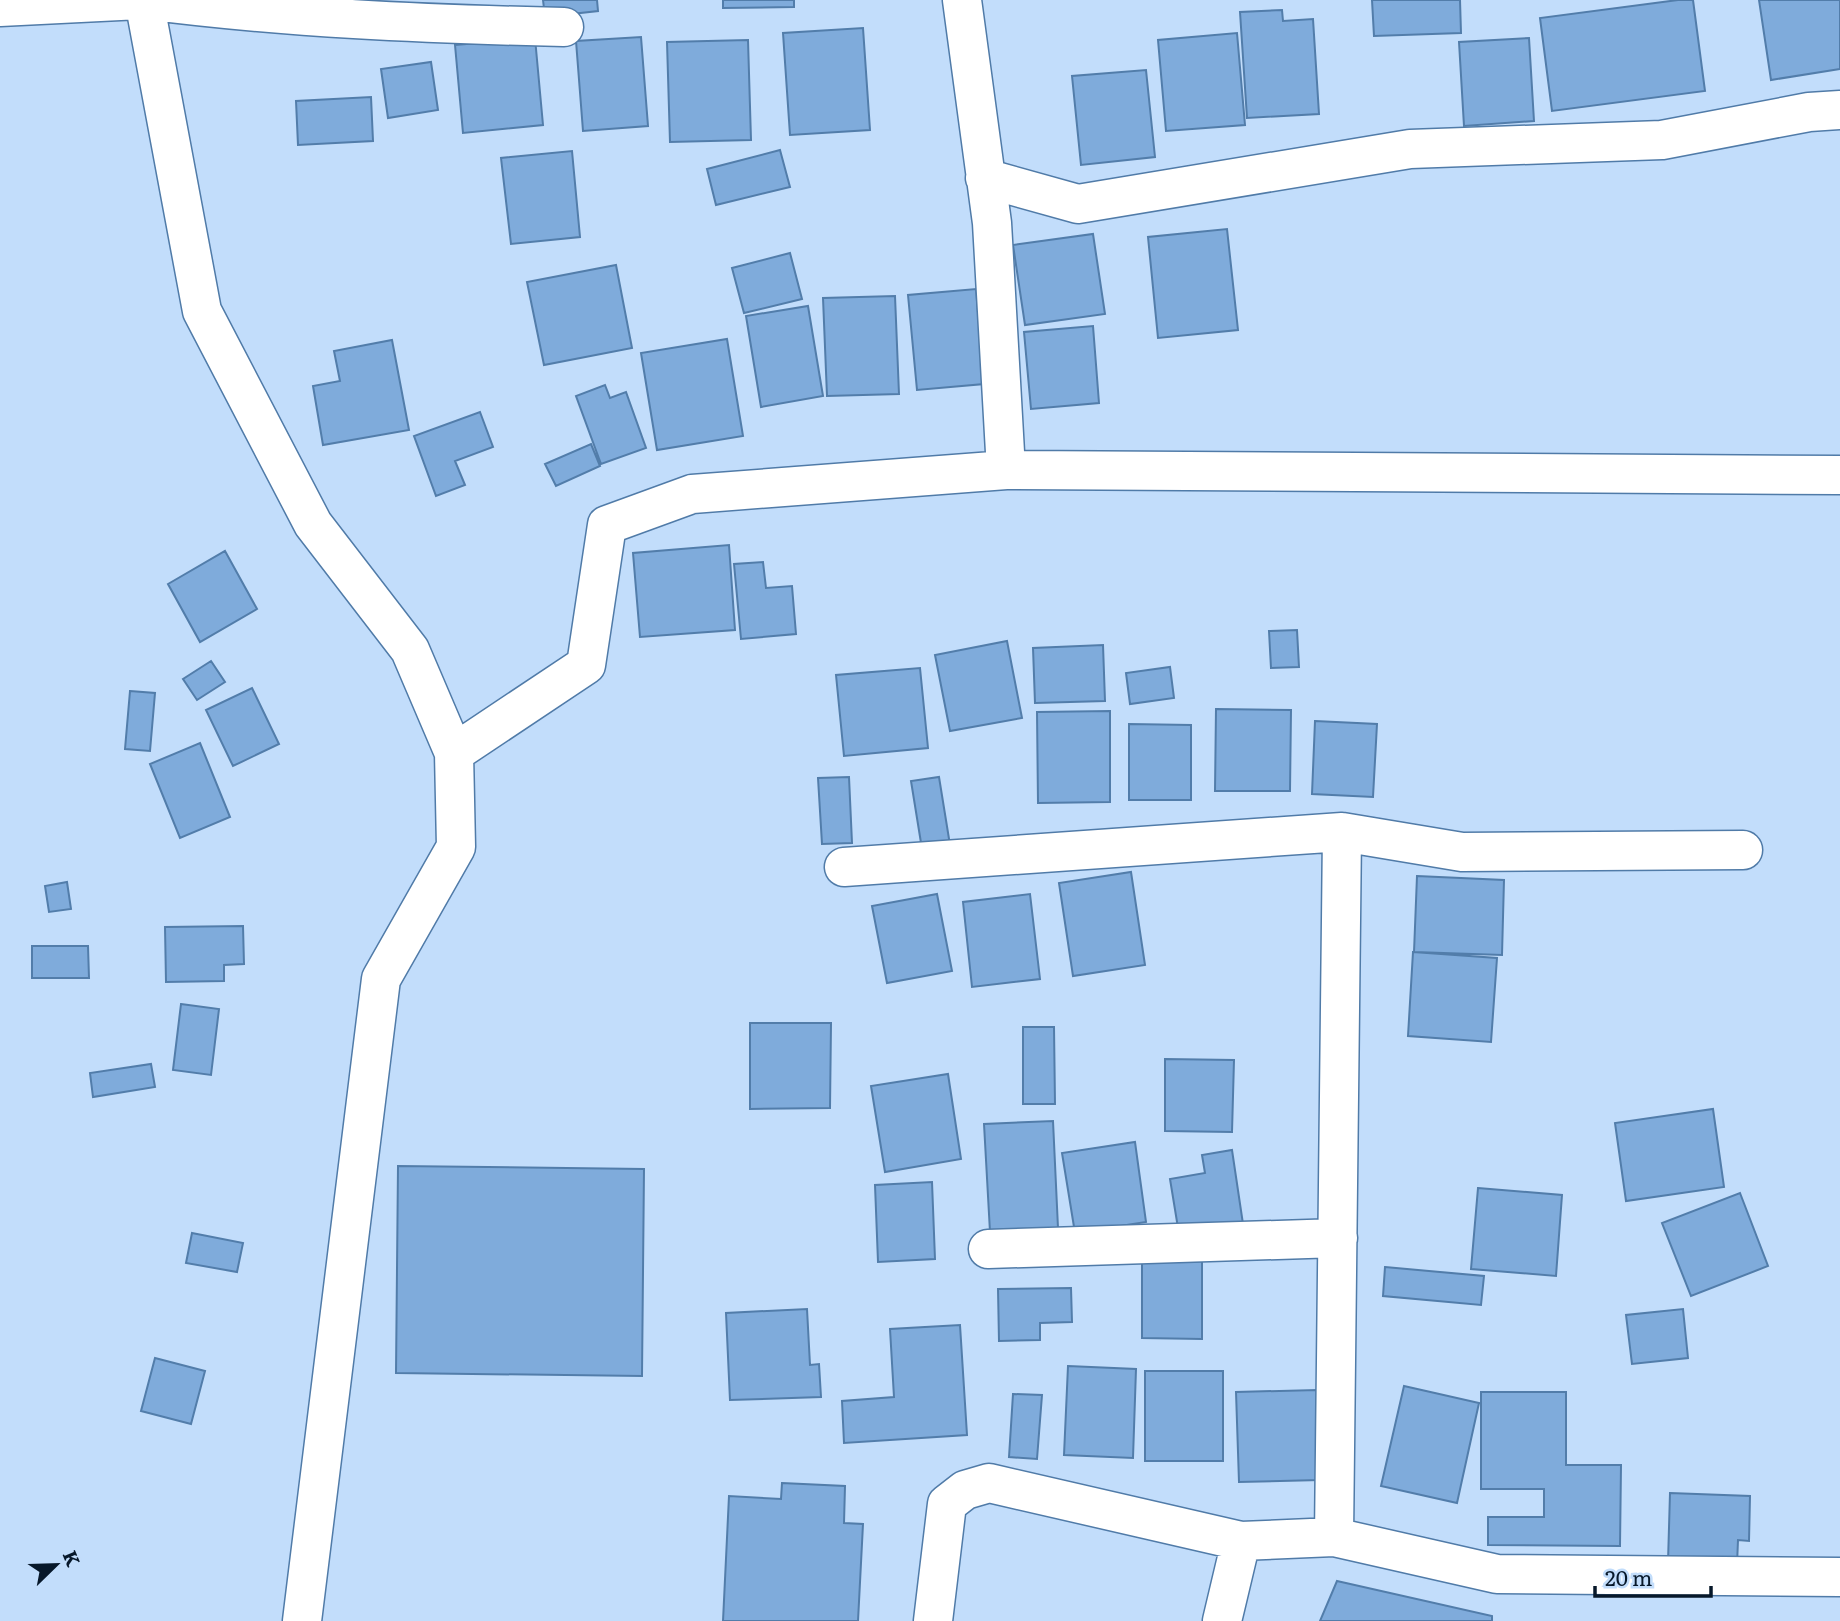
<svg xmlns="http://www.w3.org/2000/svg" width="1840" height="1621" font-family="Literata,serif">
<style>
.building{fill:#7fabdb;stroke:#527daa;stroke-width:2}
.lines{fill:none;stroke-linecap:round;stroke-linejoin:round}
.street-casing{stroke:#507ba8;stroke-width:41}
.street{stroke:#fff;stroke-width:38}
</style>
<rect width="100%" height="100%" fill="#c2ddfb"/>
<path class="building" d="M543,0h54l1,11 -53,6z
M723,0h71v7l-71,1z
M1372,0h88l1,33 -87,3z
M1678,0h15l12,91 -153,20 -12,-93z
M1759,0h81v69l-69,11z
M1282,10l1,11 30,-2 6,95 -72,4 -7,-106z
M863,28l7,102 -80,5 -7,-102z
M1237,33l8,92 -79,6 -8,-91z
M641,37l7,89 -65,5 -7,-90z
M535,38l8,87 -80,8 -8,-88z
M1529,38l5,83 -70,5 -5,-84z
M748,40l3,100 -81,2 -3,-100z
M431,62l7,48 -50,8 -7,-49z
M1146,70l9,87 -74,8 -9,-89z
M371,97l2,44 -75,4 -2,-44z
M780,150l10,37 -74,18 -9,-36z
M572,151l8,86 -69,7 -10,-86z
M1227,229l11,101 -80,8 -10,-101z
M1093,234l12,80 -80,11 -12,-80z
M790,253l12,46 -58,14 -12,-45z
M616,265l16,83 -88,17 -17,-83z
M976,289l8,95 -67,6 -9,-95z
M895,296l4,98 -72,2 -4,-98z
M808,306l15,90 -62,11 -15,-91z
M1093,326l6,77 -68,6 -7,-77z
M727,339l16,97 -86,14 -16,-97z
M392,340l17,90 -86,15 -10,-59 27,-5 -6,-30z
M605,385l5,13 16,-6 20,56 -45,16 -25,-68z
M480,412l13,35 -38,14 10,24 -29,11 -22,-60z
M591,444l9,22 -44,20 -11,-22z
M729,545l6,85 -95,7 -7,-84z
M225,551l32,58 -57,33 -32,-58z
M763,562l3,26 26,-2 4,48 -55,5 -7,-75z
M1297,630l2,37 -28,1 -2,-37z
M1007,641l15,77 -72,13 -15,-76z
M1103,645l2,56 -70,2 -2,-55z
M211,661l14,21 -28,18 -14,-21z
M1170,667l4,31 -44,6 -4,-31z
M920,668l8,80 -84,8 -8,-81z
M252,688l27,56 -46,22 -27,-56z
M130,691l25,2 -5,58 -25,-2z
M1216,709l75,1 -1,81h-75z
M1110,711v91l-72,1 -1,-91z
M1315,721l62,3 -4,73 -61,-3z
M1129,724l62,1v75h-62z
M200,743l30,74 -50,21 -30,-74z
M849,777l3,66 -30,1 -4,-66z
M939,777l11,68 -28,4 -11,-68z
M1131,872l14,93 -72,11 -14,-93z
M1417,876l87,4 -2,75 -88,-3z
M67,882l4,27 -22,3 -4,-26z
M937,894l15,77 -65,12 -15,-77z
M1030,894l10,85 -68,8 -9,-85z
M243,926l1,38 -20,1v16l-58,1 -1,-55z
M32,946h56l1,32h-57z
M1413,952l84,6 -6,84 -83,-6z
M181,1004l38,5 -8,66 -38,-5z
M750,1023h81l-1,85 -80,1z
M1023,1027h31l1,77h-32z
M1165,1059l69,1 -2,72 -67,-1z
M151,1064l4,23 -62,10 -3,-24z
M948,1074l13,85 -76,13 -14,-86z
M1713,1109l11,78 -98,14 -11,-78z
M1053,1121l5,107 -68,4 -6,-108z
M1135,1142l11,80 -71,11 -13,-80z
M1232,1150l11,74 -64,10 -9,-55 35,-6 -3,-18z
M398,1166l246,3 -2,207 -246,-3z
M932,1182l3,77 -57,3 -3,-77z
M1478,1188l84,7 -6,81 -85,-7z
M1740,1193l28,73 -77,30 -29,-73z
M192,1233l51,10 -6,29 -51,-9z
M1142,1257h60v82l-60,-1z
M1385,1267l99,9 -3,29 -98,-9z
M1071,1288l1,34 -32,1v17l-41,1 -1,-52z
M807,1309l3,56 9,-1 2,33 -91,3 -4,-87z
M1683,1309l5,49 -56,6 -6,-49z
M960,1325l7,110 -123,8 -2,-42 52,-4 -4,-68z
M155,1358l50,13 -14,53 -50,-13z
M1068,1366l68,3 -3,89 -69,-3z
M1145,1371h78v90h-78z
M1404,1386l75,17 -22,100 -76,-17z
M1317,1390l3,90 -81,2 -3,-90z
M1481,1392h85v73h55l-1,81 -132,-1v-28h56v-28h-63z
M1013,1394l29,1 -5,64 -28,-2z
M782,1483l63,3 -1,37 19,1 -5,97h-135l6,-125 52,3z
M1670,1493l80,3 -1,45 -11,-1 -1,25 -69,-3z
M1337,1581l155,35v5h-172z"/>
<g class="lines">
<defs>
<path id="street" d="M144,0l58,311 111,213 97,126 44,103 2,94 -75,132 -79,642
M145,0c139,18 279,24 419,27
M962,0l30,223 14,247
M0,7l140,-7
M985,178l93,26 332,-55 252,-9 147,-28 31,-2
M454,753l132,-88 21,-140 85,-31 314,-24 834,5
M844,867l498,-35 120,20 281,-2
M988,1249l350,-11
M1334,1537l163,37 343,3
M933,1621l14,-117 18,-14 24,-7 252,58
M1222,1621l19,-80 93,-4 8,-705"/>
</defs>
<use href="#street" class="street-casing"/>
<use href="#street" class="street"/>
</g>
<g transform="translate(56 1565) rotate(67)" stroke="#c2ddfb" stroke-width="5" paint-order="stroke">
<path d="M0-5L12 26L0 18L-12 26Z" fill="#07182a"/>
<text y="-10" font-size="19" font-weight="bold" text-anchor="middle" fill="#07182a">K</text>
</g>
<path d="M1595 1586v10h116v-10" fill="none" stroke="#07182a" stroke-width="3.5"/>
<text x="1605" y="1586" font-size="21" fill="#07182a" stroke="#c2ddfb" stroke-width="5" paint-order="stroke">20 m</text>
</svg>
